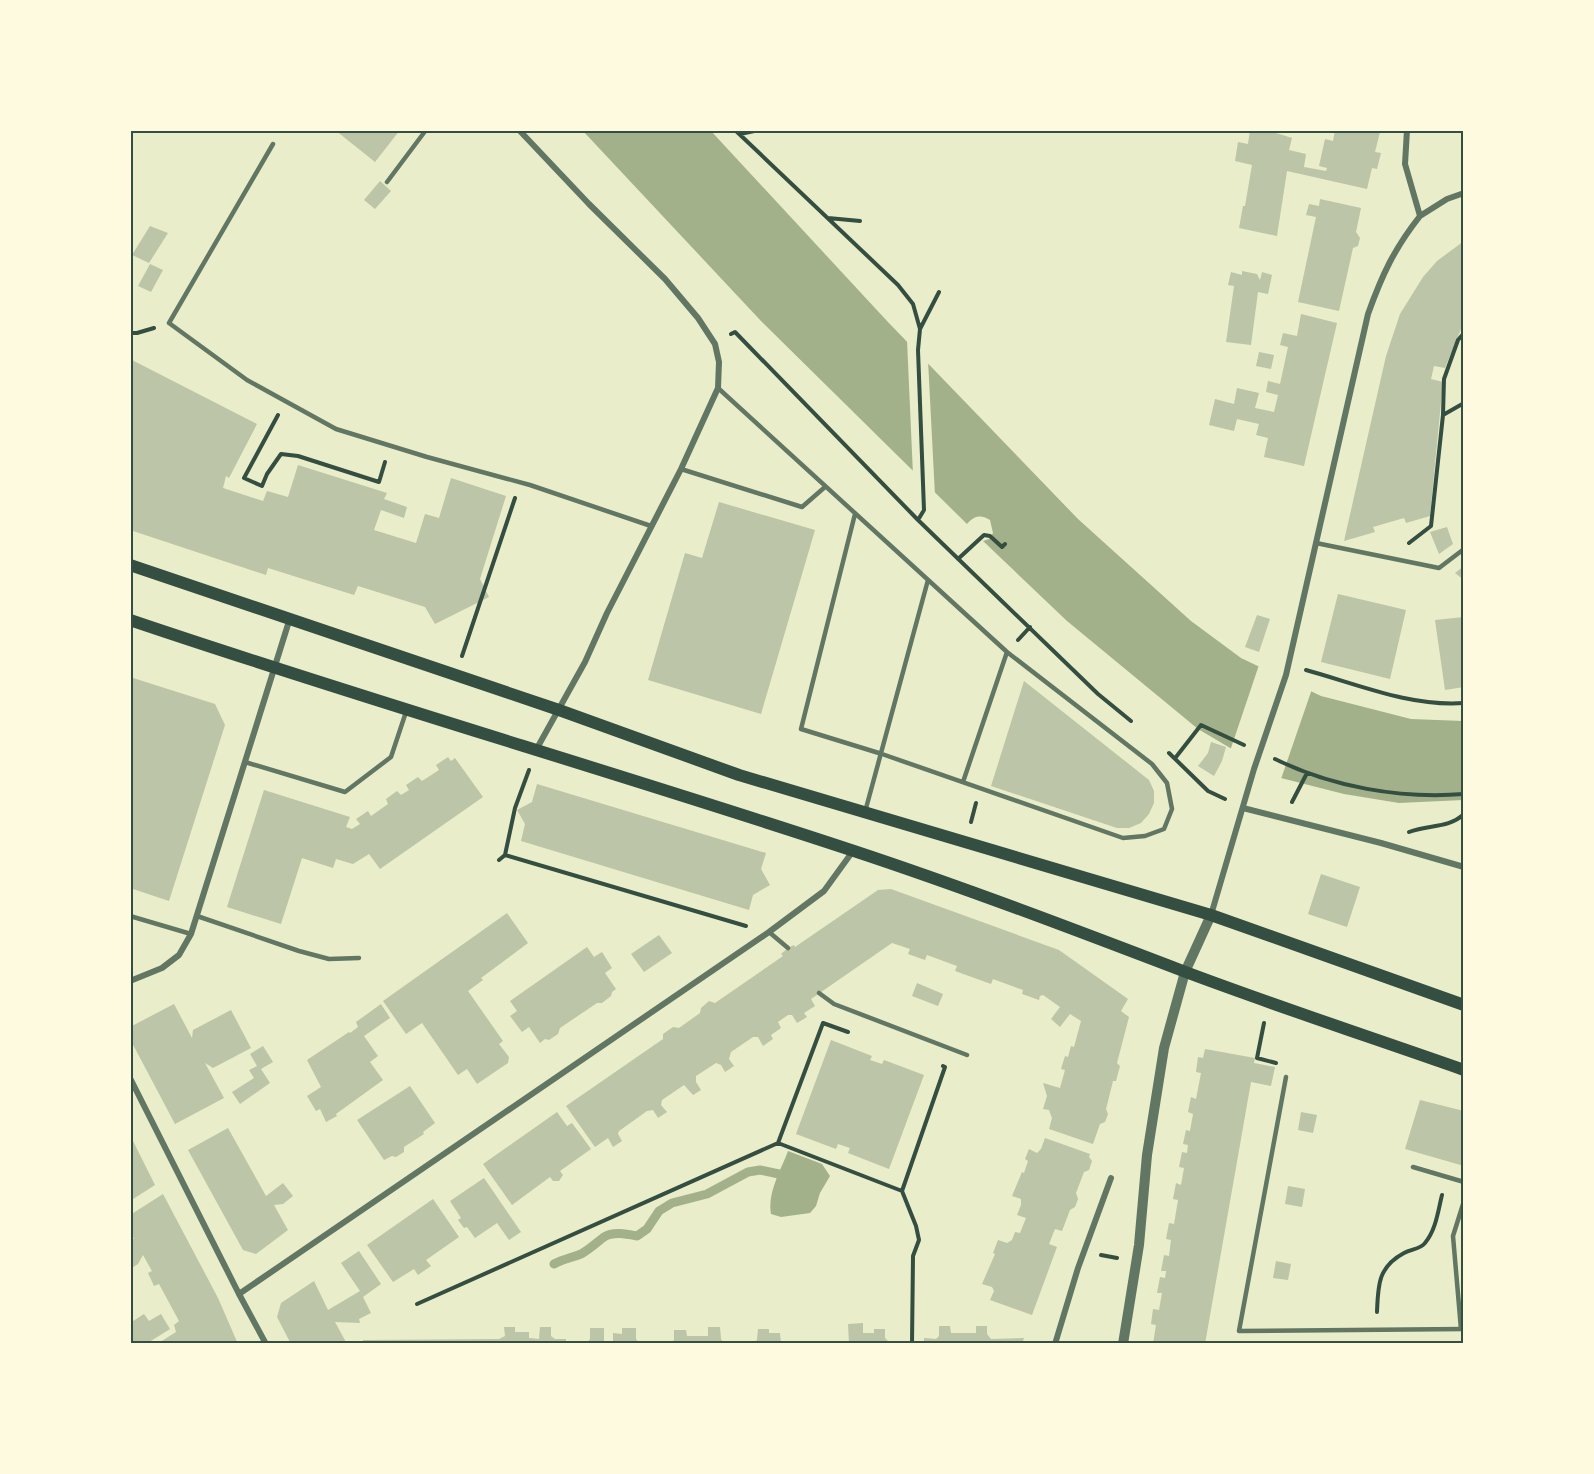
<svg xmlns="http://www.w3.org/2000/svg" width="1594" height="1474" font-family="Poppins,sans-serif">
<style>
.water{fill:#a3b18a}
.pier{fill:#e9edc9}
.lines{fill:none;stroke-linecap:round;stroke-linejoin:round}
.stream{stroke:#a3b18a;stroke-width:9}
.building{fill:#bcc5a7}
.path{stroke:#344e41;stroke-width:4}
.service{stroke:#617663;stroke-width:4.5}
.minor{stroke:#617663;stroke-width:6}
.tertiary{stroke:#617663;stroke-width:10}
.secondary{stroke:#344e41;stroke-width:12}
.neatline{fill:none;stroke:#344e41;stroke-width:2}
</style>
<rect width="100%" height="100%" fill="#e9edc9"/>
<path class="water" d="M583,131h128l176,190 191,198 113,102 50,37 80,38 90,23 52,2v79l-64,3 -55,-9 -63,-16 -83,-49 -131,-108 -84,-80 6,-2 4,-6 -3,-13c-10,-6 -16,-4 -23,4l-206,-203z
M788,1151l34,13 8,12 -10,17 -4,13 -6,7 -29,4 -10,-3c-4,-21 10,-44 17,-63z"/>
<path class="pier" d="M907,340l21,20 7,136 -22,-21z
M1259,665l53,24 -31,90 -10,-3 -41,-25z"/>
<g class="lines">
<path class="stream" d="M554,1264c9,-5 17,-6 27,-10 9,-5 15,-11 23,-17 9,-6 23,-3 33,-1l10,-7 12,-18 13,-8 35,-9 41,-22 12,-2 19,4"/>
</g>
<path class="building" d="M335,130h65l-25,32z
M1250,130h23v2l19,6 -3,12 17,4 -2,13 22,4 1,-3 -8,-2 6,-27 8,2 2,-11 45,2 -5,20 6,1 -4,16 -5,-1 -5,21 -80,-18 -10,65 -38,-8 4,-22h2l7,-41 -17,-4 3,-19 10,2z
M380,181l11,10 -16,18 -11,-9z
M1320,199l41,9 -5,24 4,6 -2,8 -5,2 -14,63 -41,-9 18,-85 -10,-2 3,-11 10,2z
M150,226l18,7 -19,30 -17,-8z
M1464,241v81l-19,46 -11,-2 -3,13 12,3 -13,134 -24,7 -2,-5 -31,9 2,5 -31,9 42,-185 14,-42 23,-37 14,-16z
M150,264l13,6 -12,22 -13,-6z
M1242,271l15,3 3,6 2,-8 10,3 -4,19 -10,-2 -7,53 -25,-3 8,-56 -6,-1 3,-13 11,3z
M1301,314l36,9 -33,143 -40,-9 4,-19 -12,-3 3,-11 -22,-5 -3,12 -25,-6 6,-26 19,5 3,-16 22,5 -4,15 19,4 4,-17 -12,-3 2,-11 12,3 8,-37 -8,-2 3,-12 14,3z
M1259,352l15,3 -3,14 -15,-3z
M130,359l127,65 -28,54 -3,-2 -3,12 40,13 4,-10 21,6 10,-32 89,28 -3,6 23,8 -3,11 -23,-8 -7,20 42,13 9,-29 14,4 12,-40 55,18 -26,83 9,18 -54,27 -10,-17 -67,-21 -4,9 -86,-27 -2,7 -136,-45z
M719,502l96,28 -54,184 -113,-34 37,-127 17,5z
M1447,527l6,17 -14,10 -9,-22z
M1464,566v14l-9,-7z
M1338,594l68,16 -16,69 -69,-17z
M1257,615l13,4 -11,33 -14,-5z
M1464,617v70l-19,3 -10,-70z
M130,677l85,27 10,21 -56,176 -39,-13z
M1024,681l125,99 5,11v12l-5,11 -8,9 -12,5h-12l-126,-42z
M1211,742l15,5 -4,14 -8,15 -16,-10 10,-13z
M448,757l3,4 4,-3 28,39 -103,72 -11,-15 -16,10 -17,-5 -3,9 -31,-10 -21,66 -54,-17 37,-117 86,27 -4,10 6,2 8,-5 -4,-5 12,-8 3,5 17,-12 -2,-5 11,-8 4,4 8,-5 -3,-5 12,-8 4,4 17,-11 -3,-5z
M537,784l229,69 -5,16 9,16 -17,10 -4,15 -228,-69 4,-17 -8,-14 15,-8z
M1321,874l39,13 -13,40 -39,-13z
M891,889l168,61 69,49 -7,12 8,6 -12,46 3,3 -4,15h-3l-7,28 2,5 -3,8 -5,2 -7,20 -44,-15 3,-11 -3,-8 -6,-1 4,-13 -4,-13 17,5 5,-18 -4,-1 4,-13 3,1 3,-11 3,1 7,-26 -11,-7 -10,13 -9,-8 9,-12 -17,-12 -3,1 -1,4 -17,-6 1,-4 -30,-11 -2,5 -36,-13 2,-5 -30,-11 -2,5 -17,-6 2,-5 -18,-6 -81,56 4,7 -11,7 3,4 -10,6 -5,-8h-4l-10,7 3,6 -10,7 2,4 -10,7 -5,-9h-5l-22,15 -2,7 5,7 -9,6 -4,-7 -5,-2 -20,13v6l5,8 -8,5 -9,-10 -22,15 -1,5 6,7 -9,6 -5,-8 -6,1 -28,20 -1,3 4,7 -9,6 -5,-9 -13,9 -29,-41 97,-67v-5l10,-7 6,1 21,-15 1,-5 8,-7 6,2 68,-47 -2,-2 7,-6 6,-3 1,2 83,-57z
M507,913l21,30 -47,35 2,2 -15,11 35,50 -4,3 10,13 -1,6 -31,21 -10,-15 -9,6 -36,-52 -16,11 -23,-33z
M659,935l13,18 -28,19 -13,-18z
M587,947l7,10 8,-5 10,16 -7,5 11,16 -4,3 -1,4 -9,7h-5l-37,25 -2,6 -9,6 -4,-1 -5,4 -11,-16 -7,5 -12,-16 7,-5 -7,-10z
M917,983l26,11 -5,12 -26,-10z
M174,1004l18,34 1,-8 38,-20 20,38 -38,20 -8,-5 19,35 -49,26 -45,-85v-12z
M381,1004l9,14 -26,18 14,20 -8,6 13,18 -47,34 1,2 -11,6 -6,-13 -4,2 -9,-15 14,-9 -14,-27 42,-28 1,1 8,-6 -2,-5z
M831,1040l41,16 -2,4 12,4 2,-4 40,15 -35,94 -41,-16 2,-5 -12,-4 -2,5 -40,-15z
M263,1046l10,16 -12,7 9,14 -30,21 -8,-12 22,-14 -5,-8 8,-4 -7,-12z
M1205,1049l50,9 -1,5 21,4 -4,19 -20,-4 -46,262h-52l3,-19 -5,-1 2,-15 6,1 3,-17h-5l3,-16 5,1 1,-7h-5l3,-16 5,1 2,-16 -5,-1 3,-16 5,1 4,-24 -5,-1 3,-16 5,2 3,-17 -5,-1 3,-15 5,1 1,-8 -5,-1 3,-14 4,1 3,-17 -5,-2 3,-15 5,2 5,-26 -5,-1 2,-15 5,1z
M410,1086l25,37 -12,9 1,2 -20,13v5l-8,5 -4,-1 -8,4 -27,-40z
M1420,1100l44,11v55l-59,-17z
M557,1112l10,14 5,-3 19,26 -31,22 3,4 -4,6h-6l-3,-4 -38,28 -29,-41z
M1301,1112l16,3 -4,18 -15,-3z
M228,1128l38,68 17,-13 10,13 -10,8 -9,1 14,25 -32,24 -13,-4 -55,-100z
M130,1135l25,50 -25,16z
M1045,1138l45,16 -1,3 3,4 -3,9 -5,2 -8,21 2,6 -3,8 -5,3 -8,21 -7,-2 -6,15 8,3 -25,68 -42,-15 4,-9 -2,-4 -10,-3 13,-30 -2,-1 5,-13 9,3 5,-3 3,-8 5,1 6,-15 -9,-3 4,-10v-6l-9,-3 10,-24 2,1 4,-12 -3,-2 4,-10 8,4 4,-4z
M484,1178l37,54 -12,8 -12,-17 -22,15 -8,-11 -3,1 -6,-8 3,-2 -11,-17z
M1288,1186l17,3 -3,18 -17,-3z
M163,1194l55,104 20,46h-81l19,-12 -2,-7 5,-4 -20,-37 -5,2 -6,-13 4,-2 -9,-16 -5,9 -8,5v-30h4l-4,-7v-17z
M433,1199l26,38 -33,23 5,6 -13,9 -4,-6 -21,13 -26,-37z
M359,1251l22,33 -18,13 8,16 -12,6 1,4 -25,-1 12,22h-56l-14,-27 4,-14 33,-22 14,29 32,-19 -19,-28z
M1276,1261l15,3 -3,16 -15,-2z
M144,1314l5,7 12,-7 9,15 -24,15h-16v-21z
M863,1323v10h11v-4h11v9l6,6h-42l-1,-20z
M939,1326h11l1,7h25v-7h11v8l4,5 33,-1 -2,6h-98v-6l12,1 3,-3z
M504,1327h11v5h14v6l10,1 1,-12h11v9l4,3h11v5h-203v-4l136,-1 6,-3z
M708,1327h12l1,12 3,5h-54l4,-4v-10h12l1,6h21z
M590,1328h14v16h-18l4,-5z
M622,1328h14v11l4,5h-27v-11l9,1z
M758,1329h11v4h11l1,11h-29l5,-4z"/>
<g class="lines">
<path class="path" d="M735,130l163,155 15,19 7,25
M740,134l19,-4
M828,218l32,3
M130,333h7l17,-5
M731,334l4,-2 183,188 180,174 33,27
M278,415l-34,63 18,8 5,-12 14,-20 17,2 81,26 6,-20
M1443,415l1,-36 14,-39 6,-7
M918,520l6,-10 -6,-160 2,-21 19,-37
M1409,543l22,-17 12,-111 21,-12
M958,559l26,-24 6,1 12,11 3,-3
M1018,640l12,-13
M462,656l53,-158
M1306,670c51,14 104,37 158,33
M1169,753l39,38 17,8
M1176,757l25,-32 43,20
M1275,759c57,28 125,40 189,35
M1292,802l15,-29
M971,822l5,-19
M1409,832c20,-8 39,-3 55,-18
M505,855l241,71
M499,860l6,-5 10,-47 14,-38
M1264,1023l-7,35 19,5
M778,1143l124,48
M1101,1255l16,3
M417,1304l361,-161 45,-120 25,9
M1377,1312c1,-27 1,-45 27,-59 7,-4 17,-4 21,-10 11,-13 13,-32 17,-48
M912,1344l1,-88 6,-16 -3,-14 -14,-35 43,-124 -2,-1"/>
<path class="service" d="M273,144l-104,179 78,57 89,49 91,28 103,28 121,41
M387,182l39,-52
M718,388l289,264 145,112 15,19 5,26 -8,20 -19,7 -22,2 -241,-84 -81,-25 54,-215
M681,469l121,38 23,-20
M1316,543l123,25 25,-19
M245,762l100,30 46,-35 15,-45
M963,782l44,-130
M865,812l63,-232
M130,916l61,18
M197,916l102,35 30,8 30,-1
M769,932l19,16
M819,993l15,11 133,51
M1286,1077l-47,254 225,-2
M1413,1167l51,15
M1461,1329l-8,-93 11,-35"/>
<path class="minor" d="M519,130l70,74 76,75 33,39 17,26 4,18 -1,26 -37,81 -74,144 -22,49 -49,88
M1420,216l27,-17 17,-6
M1243,808l138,35 83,24
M1211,915l43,-146 32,-94 82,-361c14,-39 26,-65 52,-98l-15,-52 2,-34
M130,981l32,-13 17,-13 12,-21 99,-316
M130,1078l109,216 27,50
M239,1294l530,-362 55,-41 29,-40
M1055,1344l23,-76 33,-90"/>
<path class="tertiary" d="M1123,1344l16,-99 8,-90 17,-107 21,-76 26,-57"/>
<path class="secondary" d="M130,565l429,145 180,65 472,140 253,90
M130,620c239,81 482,151 721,230 112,37 222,79 332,121 93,35 187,66 281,99"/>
</g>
<rect width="1594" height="1474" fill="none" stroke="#fefae0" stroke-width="264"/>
<rect x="132" y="132" width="1330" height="1210" class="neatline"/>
</svg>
